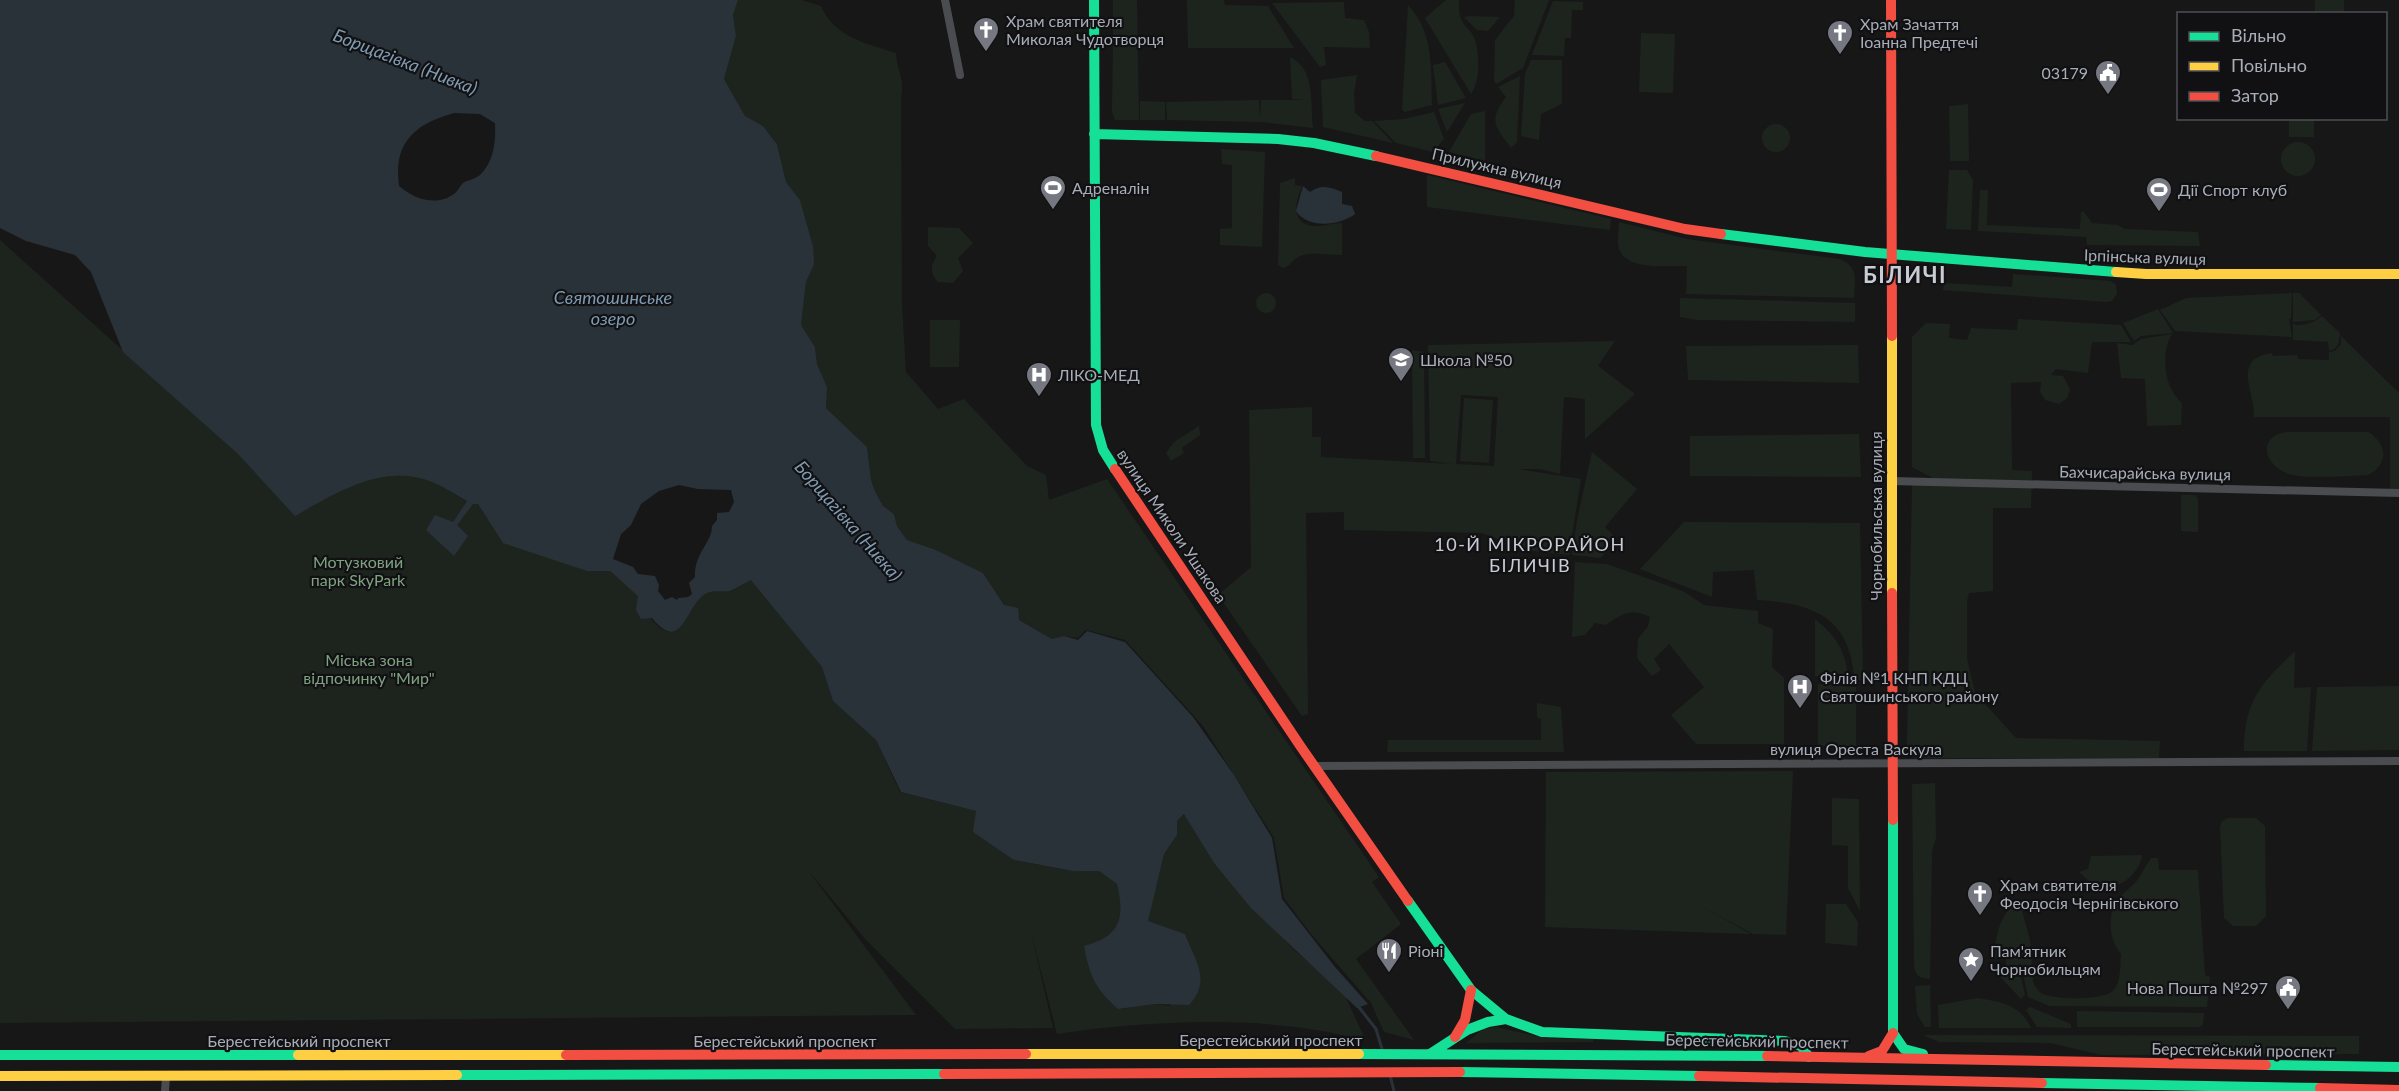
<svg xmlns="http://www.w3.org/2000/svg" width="2399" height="1091" font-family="Lato,sans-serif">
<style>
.green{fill:#1d241e;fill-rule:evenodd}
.water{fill:#2a3239;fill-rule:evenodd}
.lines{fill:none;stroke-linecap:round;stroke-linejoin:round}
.stream{stroke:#2a3239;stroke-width:3}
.street{stroke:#4b4c50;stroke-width:8}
.fast{stroke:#16e098;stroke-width:10}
.slow{stroke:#ffcf43;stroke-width:10}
.jam{stroke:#f24e42;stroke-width:10}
.labels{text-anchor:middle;stroke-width:4.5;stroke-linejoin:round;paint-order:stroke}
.poi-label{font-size:16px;fill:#a8adb8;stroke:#111113;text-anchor:start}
.street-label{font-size:16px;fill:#a8adb8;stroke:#111113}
.park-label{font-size:16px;fill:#7fa381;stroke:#111113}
.water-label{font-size:18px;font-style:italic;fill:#7f9bb3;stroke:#111113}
.neighbourhood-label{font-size:18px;letter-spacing:1.5px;fill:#c9ccd4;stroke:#111113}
.district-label{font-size:22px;font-weight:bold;letter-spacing:1.5px;fill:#c9ccd4;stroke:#111113}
</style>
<rect width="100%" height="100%" fill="#171717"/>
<path class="green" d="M738,0h64l19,6c13,31 44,37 75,47 1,20 9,23 5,45l1,207 4,67 32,37 26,-10 63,67 19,9 3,25 58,-21 272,398 -7,5 29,42 -45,35 58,81 -30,-8 -13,-29 -60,-69 -27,-36 -10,-60 -71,-112 -78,-86 -39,-10 -8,8 -14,-2 -12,3 -33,-19 -2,-5 -13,-10 -21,-32 -47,-23 -29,-10 -10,-14 -3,-12 -11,-8 -8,-15 -4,-11 -4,-33 -41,-39 1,-21 -10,-23 -2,-17 -14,-22 5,-43 7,-18v-18l-13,-46 -14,-18 -9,-39 -14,-17 -18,-10 -21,-37 12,-43 -3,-21z
M1113,0h24l2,120h-24l-3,-8 1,-73 21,-1 -21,-1z
M1187,0h37l1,5 43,1 26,42h-106z
M1446,0h13c-2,29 13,25 17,43 3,14 4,40 -5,51l-46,-76z
M1515,0h34l-26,68 -27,16 -2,-4 1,-40 19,-24z
M2315,0h29v13h-29z
M1553,1l30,1v8h-11l-1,28h-6l-1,18 -32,-1z
M1344,2l1,16 19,2 5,12 1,16 -46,-1 2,18 -6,2 -48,-64z
M1408,5c26,27 23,64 24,100l-27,7 -3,-2z
M1470,16l30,1 -12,14 -11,-1 -13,-13z
M1641,33l34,1 -2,59 -34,-1z
M1290,57c26,12 20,47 23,71l-52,-6 -94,-2 -1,-18 93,-2 1,18 1,-18h44l-13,-1z
M1531,60h31v44l-21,10 -2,26 -18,-4 4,-62z
M1445,62l21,36 -28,7 -5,-40z
M1357,75l-3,18 1,20 10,8h7l21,22 -70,-16 -2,-47z
M1520,76l-3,66 -6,6c-16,-22 -23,-27 -5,-51l-8,-10z
M1140,101l25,1v18h-25z
M1465,103l-18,29 -9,-23z
M1968,104l1,57h-19l-1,-55z
M1485,111v50l-36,-9 22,-38z
M1434,112l10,27 -11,13 -37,-9 -22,-22 30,-2z
M2289,119h25v18h-25z
M1762 138a14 14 0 1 1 28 0a14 14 0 1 1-28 0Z
M2281 159a17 17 0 1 1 34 0a17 17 0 1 1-34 0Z
M1221,149l44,3 -3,95 -42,-2v-16l12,-1v-63l-10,-1z
M1949,170h18l6,10 -2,50 -25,-1z
M1427,175l184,44 -1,11 -183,-23z
M1295,178v7l7,1c-6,15 -12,36 10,40 9,1 20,-3 30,-3v32c-11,0 -34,-4 -44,2 -7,4 -7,9 -15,11l-5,-3 2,-82z
M1980,190h8l-1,35 93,4 1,-17h3l8,11 25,2 8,4 73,3 2,14 -113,-1 -1,-8 -108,-6z
M1619,222l68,17 153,20c19,9 15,20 14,39l-168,-4 1,-28c-18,-1 -58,5 -67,-15 -4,-8 -1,-21 -1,-29z
M928,227l31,1 14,15 -15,15 5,13 -10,12 -15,-1c-8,-8 -8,-17 -1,-26l-9,-10z
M0,240l238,214 57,61c39,-21 85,-50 131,-35 14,4 28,14 41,21l-14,21 20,-18h5l23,35 86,32h23l29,25c0,10 7,16 13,24 30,35 34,-18 56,-28 6,-3 16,1 23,-1 7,-3 14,-8 20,-12l71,88 11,34 43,39 24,52 76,19 38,49 59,11h26l18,13c9,39 5,49 -33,63l34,62 37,-5 15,2 23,-51 -8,-21 -38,-13 17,-67 13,-19v-14l8,-7 29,49 80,87 49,41 23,50c-93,-27 -214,-21 -309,-7l-26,-102 22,96 -98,1 -89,-89 -59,-71 109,146 -916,8z
M2013,274l98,7 5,4 1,9 -5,7 -6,1 -163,-12 1,-7 68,4z
M2292,293l-1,26h-2l3,18 -117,-6 -15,-21 26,-12z
M2293,293h6l22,22 -6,5 -22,2z
M1256 303a10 10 0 1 1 20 0a10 10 0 1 1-20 0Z
M1680,298l175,5v19l-158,-2 -17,-3z
M2158,309l15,24 -32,3 -7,5 -11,-18z
M2322,316l18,17c-1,9 -1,16 -11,18l-1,-9 -35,-2v-16c10,3 22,-2 29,-8z
M2018,319l103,6 10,17h-39l-4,31 -32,-4 -5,6 12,1 7,13 -3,9 -8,6 -14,-4 -5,-8 1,-10 -30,1 1,87 20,1 -1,37h-38v83l-24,2 -2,8v57l8,35 41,45 144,3 -1,17h-245l-7,-14 5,-259 21,-7 -21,-11v-130l14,-14 24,1 -1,14 18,2 4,-12 46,2z
M930,320h30l-1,47h-29z
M2172,334c-12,20 -8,54 10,69l-1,22 -34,1 -2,-47 -24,-1 -4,-35 15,2 9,-6z
M2341,336l58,57v99h-9v-75h-136c1,-26 -23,-58 18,-64l1,3 24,-1 1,4 31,1v-8l6,-1 6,-7z
M1615,341l-17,25 37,28 -50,45v-40l-21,-2 -4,77 -20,-5h-22l63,10 -12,76 -42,-5 -45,-17 -138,-3v-18l-38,1 2,201 -6,2 -84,-121 33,-28 -2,-157 63,-3v30h9v20l132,7 -23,-3 -2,-116zM1461,395l37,2 -4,69 -38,-2z
M1858,345l1,38 -171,-3 -2,-34z
M1412,350l12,2 1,106h-12z
M1464,398l29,2 -4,63 -29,-2z
M1199,426l1,9 -18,13 2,5 -13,8 -5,-8 8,-11z
M2287,432h81c20,12 21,32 0,43 -18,1 -64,4 -79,-1 -25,-8 -33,-38 -2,-42z
M1859,434l2,43 -171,-1v-40z
M1592,452l45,37 -32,38 11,11 -15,20 -29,-3 5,-35z
M2181,495h14l3,3v34l-17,-1z
M1684,522l176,1 3,157h-9c-3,-63 -42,-77 -97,-80l-3,-30 -41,2 -1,25 -72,-28z
M1575,562l32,2 76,27 21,14 54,6v12l15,6 -1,38 12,11v66h-88l-25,-29 33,-28 -35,-43 -15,15 7,11 -9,6 -15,-18 1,-19 10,-13 2,-9c-19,-9 -28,-4 -44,8l-11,-2 -10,12 -13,2z
M1815,619c21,17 31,32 33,59l-33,-2z
M2295,651l-1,37 17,-1 -4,64h-63c0,-50 17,-68 51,-100z
M1818,684l38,3v59h-38z
M2399,686v64l-87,1 5,-64z
M1537,703l24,4 3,45h-177l1,-12h153v-21l-4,-1z
M1793,771l-7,164 -33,-1 -54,-29 52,29 -206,-7 1,-155z
M1935,783l1,55 -4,13 -2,128c-11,-1 -14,-2 -16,-14l-2,-181z
M1832,798l27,1 1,112 -12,-23v-42l-16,-1z
M2228,818h28l9,8 1,90 -10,10h-23l-9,-8 -4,-91 2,-6z
M2142,855c-2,20 -28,40 -48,30 -5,-2 -10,-9 -15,-13l9,-3 3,-13z
M2151,858h7l1,12h39l7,105 5,2 -3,30 -157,-1 -22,-9 -7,-33h-3l7,31 -4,4 -30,-32 15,1v-9l-12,-1c1,-16 5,-46 22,-53l5,2 9,33 3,42c2,4 4,8 8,11 11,7 64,8 73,-3 7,-8 6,-26 7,-36 -13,-16 -11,-31 -8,-51l23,-21z
M1826,904h20l12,18 -1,24 -32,-3z
M1930,985l1,42h-6l-8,-13 -2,-28z
M1977,998c24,4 43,6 54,30h-92l-1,-23z
M2030,1007l41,17v4l-34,-1 -11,-17z
M2077,1011l127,2 -1,11 -3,3h-123z
M1496,1027l49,11 48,1v3l-127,1 17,-14z
M1923,1035l436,1v18l-257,1 -52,-12 -111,-1z"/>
<path class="water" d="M0,0h738l-5,15 3,21 -12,43 21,37 18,10 14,18 9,38 14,18 13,46 1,18 -8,18 -5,43 14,22 2,17 10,23 -1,21 41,39 4,33 4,11 8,15 11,8 3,12 10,14 29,10 47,23 21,32 14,3 1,12 33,19 12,-3 14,4 9,-9 38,11 68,75 41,58 38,63 10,61 53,68 33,37 -11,4 -106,-100 -37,-45 -30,-49 -7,7v14l-13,19 -16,67 37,13c10,27 27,46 4,71l-34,-1 -37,5c-23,-21 -28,-32 -34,-63 37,-10 41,-27 33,-62l-18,-13h-26l-59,-11 -41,-28 3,-21 -75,-19 -25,-52 -43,-39 -11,-34 -71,-87c-6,3 -14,8 -21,11 -7,2 -16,-2 -23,2 -22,11 -24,63 -55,25l-11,1 -5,-9 2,-14 -28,-25h-23l-84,-28 -25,-39h-5l-16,21 11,11 -14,20 -28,-26 9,-15 18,7 14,-21c-13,-7 -27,-17 -41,-21 -46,-15 -92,14 -131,36l-57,-62 -115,-102 -32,-80 -16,-17 -49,-14 -26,-13zM454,113l26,1 15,9c1,18 -1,39 -15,52 -5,4 -12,5 -17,8 -3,3 -5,8 -9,11 -18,13 -40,5 -55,-8 -6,-44 16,-62 55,-73zM679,485l19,4 33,1 3,12 -5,10 -12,1v7l-5,6c0,17 -18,27 -17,51l-6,6 3,11 -4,3 -10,1 -1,2 -5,-3 -7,3 -7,-9 1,-6 -4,-9 -17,-2 -5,-7 -20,-8 8,-25 10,-9 10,-21 18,-13z
M1303,186l7,6c11,-8 20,-5 32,0v12l10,2 3,8c-16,12 -47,15 -59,-3z"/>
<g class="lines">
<path class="stream" d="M1358,1006l18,23 6,20
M1390,1075l4,16"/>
<path class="street" d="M945,0l15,75
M1891,481l508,12
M1314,766l1085,-5
M165,1091l1,-14"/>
<path class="fast" d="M1094,0l2,425 7,25 12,19
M1094,134l184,5 36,4 62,13
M1721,234l144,18 251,20
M1893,820v213l11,16 19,5
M1408,901l63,89 35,29
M1359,1054l408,2
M1430,1054l37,-24 21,-8 18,-3 36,13 243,9 16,5 8,11
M0,1055h298
M2266,1065l133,2
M1460,1072l239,4
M457,1075l487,-1
M2042,1083l278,5"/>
<path class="slow" d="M2116,272l30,2h253
M1892,336v257
M1026,1054h333
M298,1055h268
M0,1076l457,-1"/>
<path class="jam" d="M1891,0l1,336
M1376,156l309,73 36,5
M1115,469l186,278 107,154
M1892,593l1,227
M1455,1037l10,-17 6,-30
M566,1055l460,-1
M1767,1056l499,9
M1869,1056l13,-5 11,-18
M944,1074l516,-2
M1699,1076l343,7
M2320,1088l79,2"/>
</g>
<defs>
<symbol id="church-pin" viewBox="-11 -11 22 30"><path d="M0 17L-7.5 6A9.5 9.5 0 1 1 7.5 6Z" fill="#757880" stroke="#111113"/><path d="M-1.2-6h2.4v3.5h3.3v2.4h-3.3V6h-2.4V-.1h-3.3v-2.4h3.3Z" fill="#fff"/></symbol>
<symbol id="civic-pin" viewBox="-11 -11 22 30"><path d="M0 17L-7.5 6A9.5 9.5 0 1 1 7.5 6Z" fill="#757880" stroke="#111113"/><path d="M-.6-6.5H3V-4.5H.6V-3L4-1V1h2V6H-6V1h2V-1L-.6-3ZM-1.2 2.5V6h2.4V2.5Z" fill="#fff"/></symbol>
<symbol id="stadium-pin" viewBox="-11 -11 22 30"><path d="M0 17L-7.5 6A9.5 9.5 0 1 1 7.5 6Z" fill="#757880" stroke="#111113"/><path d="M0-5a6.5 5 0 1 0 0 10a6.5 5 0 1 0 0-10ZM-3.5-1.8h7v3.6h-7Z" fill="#fff"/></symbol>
<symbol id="school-pin" viewBox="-11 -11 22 30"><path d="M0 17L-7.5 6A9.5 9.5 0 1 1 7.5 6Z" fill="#757880" stroke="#111113"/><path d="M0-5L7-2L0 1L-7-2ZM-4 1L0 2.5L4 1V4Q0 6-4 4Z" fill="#fff"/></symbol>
<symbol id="hospital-pin" viewBox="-11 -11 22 30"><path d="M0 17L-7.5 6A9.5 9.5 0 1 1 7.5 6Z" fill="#757880" stroke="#111113"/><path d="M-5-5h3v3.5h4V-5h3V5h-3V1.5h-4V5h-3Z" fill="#fff"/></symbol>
<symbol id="restaurant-pin" viewBox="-11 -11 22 30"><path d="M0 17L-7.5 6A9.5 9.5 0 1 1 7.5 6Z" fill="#757880" stroke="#111113"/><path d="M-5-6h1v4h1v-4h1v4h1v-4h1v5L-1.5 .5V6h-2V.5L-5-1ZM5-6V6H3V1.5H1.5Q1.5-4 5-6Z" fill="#fff"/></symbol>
<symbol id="sight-pin" viewBox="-11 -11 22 30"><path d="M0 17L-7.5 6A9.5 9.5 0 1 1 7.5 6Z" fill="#757880" stroke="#111113"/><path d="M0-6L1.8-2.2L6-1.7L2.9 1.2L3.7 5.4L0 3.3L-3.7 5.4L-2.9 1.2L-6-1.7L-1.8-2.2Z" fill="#fff"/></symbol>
</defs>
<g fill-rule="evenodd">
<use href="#church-pin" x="971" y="15" width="30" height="40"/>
<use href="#church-pin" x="1825" y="18" width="30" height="40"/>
<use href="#civic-pin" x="2093" y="58" width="30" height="40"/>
<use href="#stadium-pin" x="1038" y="173" width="30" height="40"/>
<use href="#stadium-pin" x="2144" y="175" width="30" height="40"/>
<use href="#school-pin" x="1386" y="345" width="30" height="40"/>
<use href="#hospital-pin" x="1024" y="360" width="30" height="40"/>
<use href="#hospital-pin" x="1785" y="672" width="30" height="40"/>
<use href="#church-pin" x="1965" y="879" width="30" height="40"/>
<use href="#restaurant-pin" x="1374" y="936" width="30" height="40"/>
<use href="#sight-pin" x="1956" y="945" width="30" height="40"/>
<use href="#civic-pin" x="2273" y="973" width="30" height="40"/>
</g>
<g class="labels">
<g class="poi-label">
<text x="1006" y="27">Храм святителя<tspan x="1006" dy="18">Миколая Чудотворця</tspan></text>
<text x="1860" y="30">Храм Зачаття<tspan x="1860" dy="18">Іоанна Предтечі</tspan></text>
<text x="2088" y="79" text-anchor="end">03179</text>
<text x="1072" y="194">Адреналін</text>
<text x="2178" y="196">Дії Спорт клуб</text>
<text x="1420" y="366">Школа №50</text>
<text x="1058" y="381">ЛІКО-МЕД</text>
<text x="1820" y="684">Філія №1 КНП КДЦ<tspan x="1820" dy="18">Святошинського району</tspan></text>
<text x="2000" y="891">Храм святителя<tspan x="2000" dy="18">Феодосія Чернігівського</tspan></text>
<text x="1408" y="957">Ріоні</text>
<text x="1990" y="957">Пам'ятник<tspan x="1990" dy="18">Чорнобильцям</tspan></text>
<text x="2268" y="994" text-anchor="end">Нова Пошта №297</text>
</g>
<g class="street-label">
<text transform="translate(1497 168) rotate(13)" y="6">Прилужна вулиця</text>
<text transform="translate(2145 257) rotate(2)" y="6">Ірпінська вулиця</text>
<text transform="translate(2145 473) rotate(1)" y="6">Бахчисарайська вулиця</text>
<text transform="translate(1876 516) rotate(-90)" y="6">Чорнобильська вулиця</text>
<text transform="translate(1172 526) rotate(56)" y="6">вулиця Миколи Ушакова</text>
<text x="1856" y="755">вулиця Ореста Васкула</text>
<text x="1271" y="1046">Берестейський проспект</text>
<text x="299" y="1047">Берестейський проспект</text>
<text x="785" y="1047">Берестейський проспект</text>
<text transform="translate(1757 1041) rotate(1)" y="6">Берестейський проспект</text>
<text transform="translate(2243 1050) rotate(1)" y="6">Берестейський проспект</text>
</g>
<g class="park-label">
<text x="358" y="568">Мотузковий<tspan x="358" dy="18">парк SkyPark</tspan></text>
<text x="369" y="666">Міська зона<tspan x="369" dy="18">відпочинку "Мир"</tspan></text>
</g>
<g class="water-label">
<text transform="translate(405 62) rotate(21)" y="6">Борщагівка (Нивка)</text>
<text x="613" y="304">Святошинське<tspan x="613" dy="21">озеро</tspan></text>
<text transform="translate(848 521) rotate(49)" y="6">Борщагівка (Нивка)</text>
</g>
<g class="neighbourhood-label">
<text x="1530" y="551">10-Й МІКРОРАЙОН<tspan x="1530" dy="21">БІЛИЧІВ</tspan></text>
</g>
<g class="district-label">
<text x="1905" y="283">БІЛИЧІ</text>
</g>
</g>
<rect x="2177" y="12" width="210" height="108" fill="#111113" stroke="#4d4f55" stroke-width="1.5"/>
<rect x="2189" y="32" width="30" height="9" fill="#16e098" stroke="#4d4f55" stroke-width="1.5"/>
<text x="2231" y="42" font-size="18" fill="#a8adb8">Вільно</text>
<rect x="2189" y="62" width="30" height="9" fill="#ffcf43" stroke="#4d4f55" stroke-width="1.5"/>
<text x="2231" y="72" font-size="18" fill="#a8adb8">Повільно</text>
<rect x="2189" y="92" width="30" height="9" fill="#f24e42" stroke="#4d4f55" stroke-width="1.5"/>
<text x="2231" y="102" font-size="18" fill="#a8adb8">Затор</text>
</svg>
